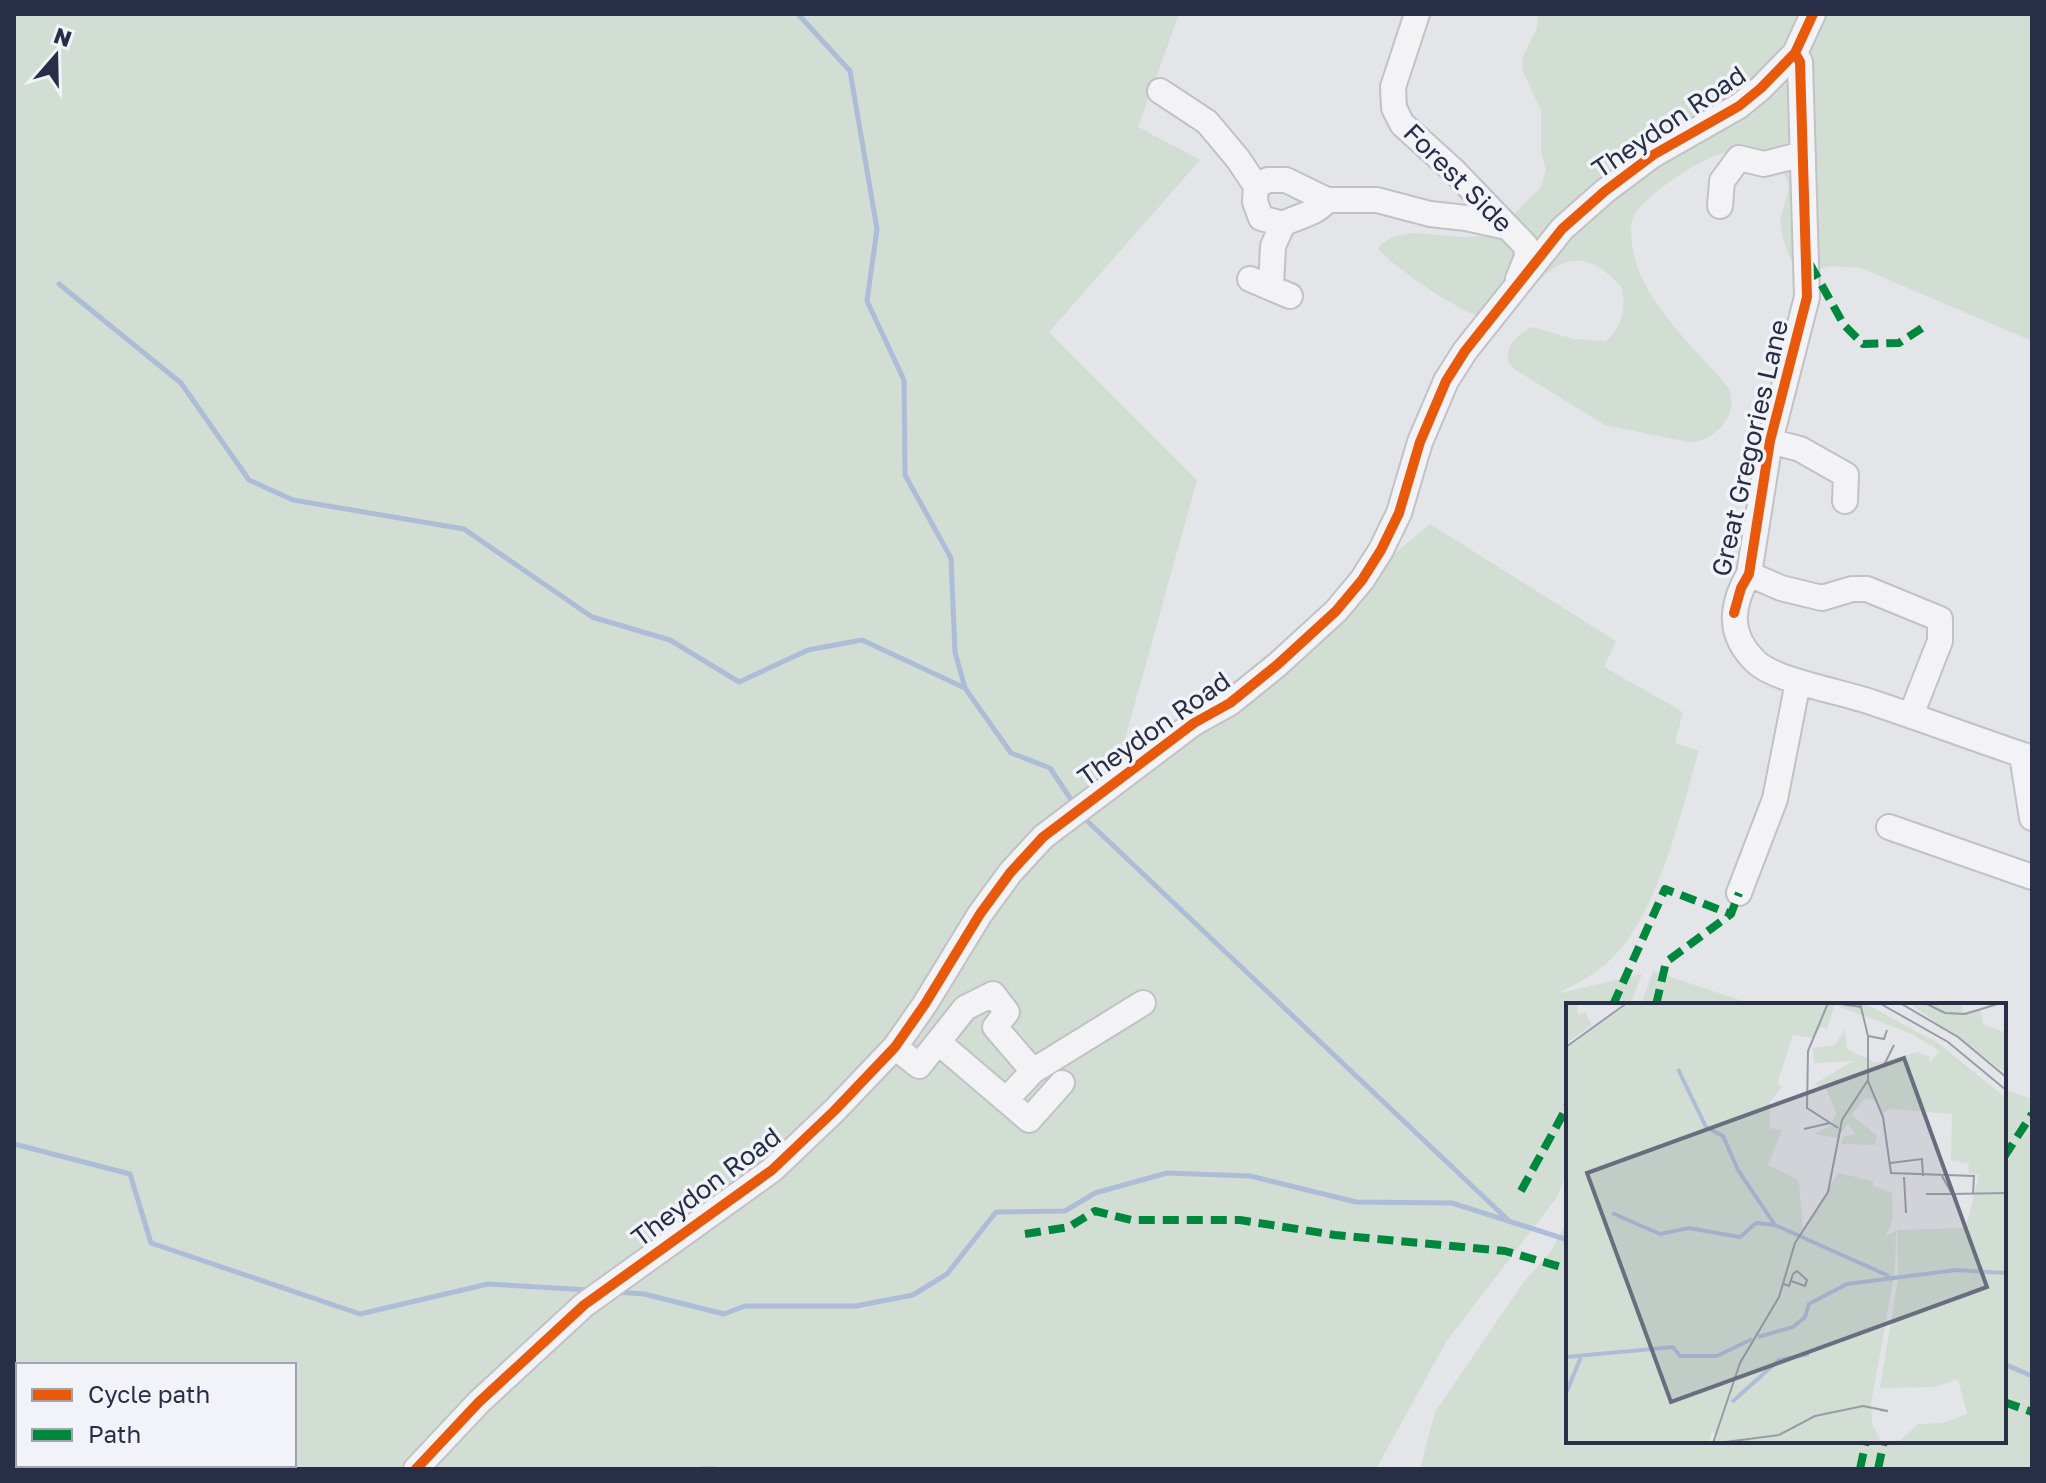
<svg xmlns="http://www.w3.org/2000/svg" width="2046" height="1483" font-family="'Golos Text',sans-serif">
<style>
.green{fill:#d2ddd3;fill-rule:evenodd}
.lines{fill:none;stroke-linecap:round;stroke-linejoin:round}
.stream{stroke:#aebdd7;stroke-width:5}
.minor-casing{stroke:#c0c2c7;stroke-width:28}
.minor{stroke:#f3f3f5;stroke-width:24}
.quiet{stroke:#00873e;stroke-width:8;stroke-dasharray:16 8;stroke-linecap:butt}
.cycleway-casing{stroke:#f1f3f8;stroke-width:15}
.cycleway{stroke:#e8590c;stroke-width:10}
.labels{text-anchor:middle;stroke-width:7;stroke-linejoin:round;paint-order:stroke}
.street-label{font-size:26px;fill:#272e45;stroke:#f1f3f8}
.inset-river{fill:none;stroke:#aebdd7;stroke-width:4}
.inset-road{fill:none;stroke:#989ca7;stroke-width:2}
.view{fill:#696e7e;fill-opacity:0.15;stroke:#696e7e;stroke-width:4}
.inset-edge{fill:none;stroke:#272e45;stroke-width:4}
</style>
<rect width="100%" height="100%" fill="#e3e5e9"/>
<path class="green" d="M14,14h1165l-41,113 62,33 -151,172 148,148 -87,313 320,-269 186,117 -12,26 79,45 -8,31 24,8c-20,65 -43,179 -101,219 -13,10 -28,17 -42,24l86,-20 -12,31h-62v164l-11,28 -111,145 -70,127h-1362zM18,1365h276v100h-276z
M1535,14h497v327l-171,-73 -31,-2 -33,9c-6,-17 -19,-40 -16,-58 2,-14 13,-28 4,-41 -6,-10 -42,-23 -54,-24 -21,-1 -92,46 -98,66 -4,11 -1,26 1,37 10,47 63,96 94,132 13,27 -13,56 -40,55l-83,-17 -91,-56c-16,-15 2,-36 19,-42l41,12 32,2c16,-13 21,-35 15,-54 -48,-56 -79,-12 -113,29 -6,1 -13,3 -19,3 -21,-1 -97,-52 -110,-70l2,-5 12,-7 20,-4 50,4 19,-1 24,-14 35,-35 5,-17 -5,-18v-41l-19,-42 1,-12 14,-29 1,-10z
M1653,971l102,34h-114z
M2004,1089l28,10v370h-612l15,-57 88,-129 28,-32 17,-33v223h436z"/>
<g class="lines">
<path class="stream" d="M798,14l52,57 27,158 -10,72 37,79 1,95 46,83 4,94 10,36 46,65 39,15 24,36
M59,284l122,99 68,97 44,20 171,29 128,88 78,23 69,42 69,-32 54,-10 103,48
M1082,816l425,403
M14,1144l116,30 21,69 209,71 128,-30 101,6
M615,1292l29,2 80,20 21,-8h111l57,-11 34,-21 49,-62 69,-1 30,-18 72,-20 83,3 106,26 96,1 116,37
M2004,1364l28,12
M700,1469h16"/>
<defs>
<path id="minor" d="M1417,14l-24,73 1,21 8,16 53,48 71,74 1,11 -9,22
M1795,53l5,9 7,235 -37,144 -21,133c-19,33 -21,61 7,88 20,19 87,30 115,40 54,18 107,38 161,56
M1160,91l47,31 31,37 18,27
M1268,180h18l41,20c-12,15 -27,15 -44,24l-22,-6 -6,-16 1,-16z
M1327,200h50l53,14 36,4 41,9
M1720,206l2,-25 17,-23 25,6 39,-10
M1250,279l40,17
M1271,286l2,-40 10,-22
M1770,441l30,8 46,26 -1,26
M1749,574l32,14 41,10 30,-9h15l73,30v22l-29,74
M2022,755l10,63
M1889,827l143,50
M1739,893l36,-94 23,-117
M895,1047l24,19 46,-58 28,-14 14,18 -12,15 38,44 -27,29 -68,-58
M1033,1071l110,-68
M1006,1100l23,20 33,-37
M416,1469l63,-67 105,-97 188,-135 63,-60 60,-63 30,-43 55,-90 30,-41 33,-36 151,-114 36,-20 47,-38 59,-54 26,-31 19,-30 18,-37 21,-71 26,-61 19,-30 97,-122 43,-38 48,-36 86,-49 22,-18 34,-35 18,-39"/>
</defs>
<use href="#minor" class="minor-casing"/>
<use href="#minor" class="minor"/>
<path class="quiet" d="M1810,264l34,61 19,19 36,-1 26,-17
M1613,1005l52,-116 66,25
M1656,1005l10,-43 65,-48 8,-21
M2004,1157l28,-43
M1521,1191l47,-86
M1025,1234l44,-7 26,-16 36,9h109l95,15 170,16 63,18
M2004,1402l28,10
M1860,1469l6,-28
M1878,1469l6,-28"/>
<defs>
<path id="cycleway" d="M1734,613l7,-25 8,-14 21,-133 37,-144 -7,-235 -5,-9
M416,1469l63,-67 105,-97 188,-135 63,-60 60,-63 30,-43 55,-90 30,-41 33,-36 151,-114 36,-20 47,-38 59,-54 26,-31 19,-30 18,-37 21,-71 26,-61 19,-30 97,-122 43,-38 48,-36 86,-49 22,-18 34,-35 18,-39"/>
</defs>
<use href="#cycleway" class="cycleway-casing"/>
<use href="#cycleway" class="cycleway"/>
</g>
<g class="labels">
<g class="street-label">
<text transform="translate(1669 122) rotate(-34)" y="9">Theydon Road</text>
<text transform="translate(1458 178) rotate(45)" y="9">Forest Side</text>
<text transform="translate(1750 448) rotate(-77)" y="9">Great Gregories Lane</text>
<text transform="translate(1154 729) rotate(-35)" y="9">Theydon Road</text>
<text transform="translate(706 1187) rotate(-37)" y="9">Theydon Road</text>
</g>
</g>
<g transform="translate(1566 1003)">
<rect width="440" height="440" fill="#e3e5e9"/>
<path d="M0,0h11l1,12 7,-3 7,13 -26,19zM64,0h234l74,40 68,55v345h-291l1,-9 -4,-2 -4,11h-142v-394zM269,2l75,28 30,18 -11,12 1,-6 -12,-5 -42,11 -29,-14 -2,-20 -10,16 -22,3 1,15 39,-2 -39,23 12,5 10,24 -5,12 -17,9 23,4 11,-14 7,10 -12,3 -2,7 34,1 2,-9 -25,-21 13,-17 9,2 8,14 8,-5 62,5 -1,47 18,2 -1,10 11,2 -13,53 -69,2 1,49 -18,109 56,-1 22,-8 9,35 -24,9 -24,1 -19,16 -18,3 -10,-19 -1,-20 24,-134 1,-39 -10,5 7,-17 -1,-26 -19,-7v-5l-35,-8 -35,59 -4,-52 -31,-15 14,-35 -12,-2v-26l12,-16 -5,-2 16,-49 19,3 9,-11 6,2zM343,0h52l2,9 17,-3 3,15 23,9v40z" fill="#d2ddd3" fill-rule="evenodd"/>
<path class="inset-river" d="M112,66l28,58 17,9 15,34 37,55 114,51M46,210l48,21 29,-6 51,9 16,-14 19,2M192,334l35,-10 12,-10 4,-13 38,-20 109,-14 50,3M0,354l107,-10 7,9h37l35,-17M0,390l15,-36M166,399l47,-42 30,-6"/>
<path class="inset-road" d="M262,0l-20,48 -1,57 31,20M269,0l26,4M334,0l58,34 48,40M359,0l20,10 20,1 36,-11M315,1l67,38 58,48M302,33l16,3 3,-9M0,44l61,-44M302,68l16,-6 10,-20M302,78l15,36 8,56 83,3 -1,18M238,126l26,-6M324,160l32,-4 1,17M376,173l10,18 54,-1M338,174l2,36M360,191h26M218,281l5,2 4,-12 4,-3 10,9 -2,6 -14,-5M147,440l27,-80 39,-66 16,-54 33,-51 14,-72 26,-40v-44l-8,-33M152,440l61,-8 36,-19 48,-10 25,5 -8,-1"/>
<path class="view" d="M338,55l83,229 -316,115 -84,-229z"/>
<rect width="440" height="440" class="inset-edge"/>
</g>
<rect width="2046" height="1483" fill="none" stroke="#272e45" stroke-width="32"/>
<rect x="16" y="1363" width="280" height="104" fill="#f1f3f8" stroke="#a0a4b0" stroke-width="2"/>
<rect x="32" y="1389" width="40" height="12" fill="#e8590c" stroke="#a0a4b0" stroke-width="2"/>
<text x="88" y="1403" font-size="24" fill="#272e45">Cycle path</text>
<rect x="32" y="1429" width="40" height="12" fill="#00873e" stroke="#a0a4b0" stroke-width="2"/>
<text x="88" y="1443" font-size="24" fill="#272e45">Path</text>
<g transform="translate(56 56) rotate(20)" stroke="#f1f3f8" stroke-width="6" paint-order="stroke">
<path d="M0-6L14 30L0 20L-14 30Z" fill="#272e45"/>
<text y="-12" font-size="22" font-weight="bold" text-anchor="middle" fill="#272e45">N</text>
</g>
</svg>
